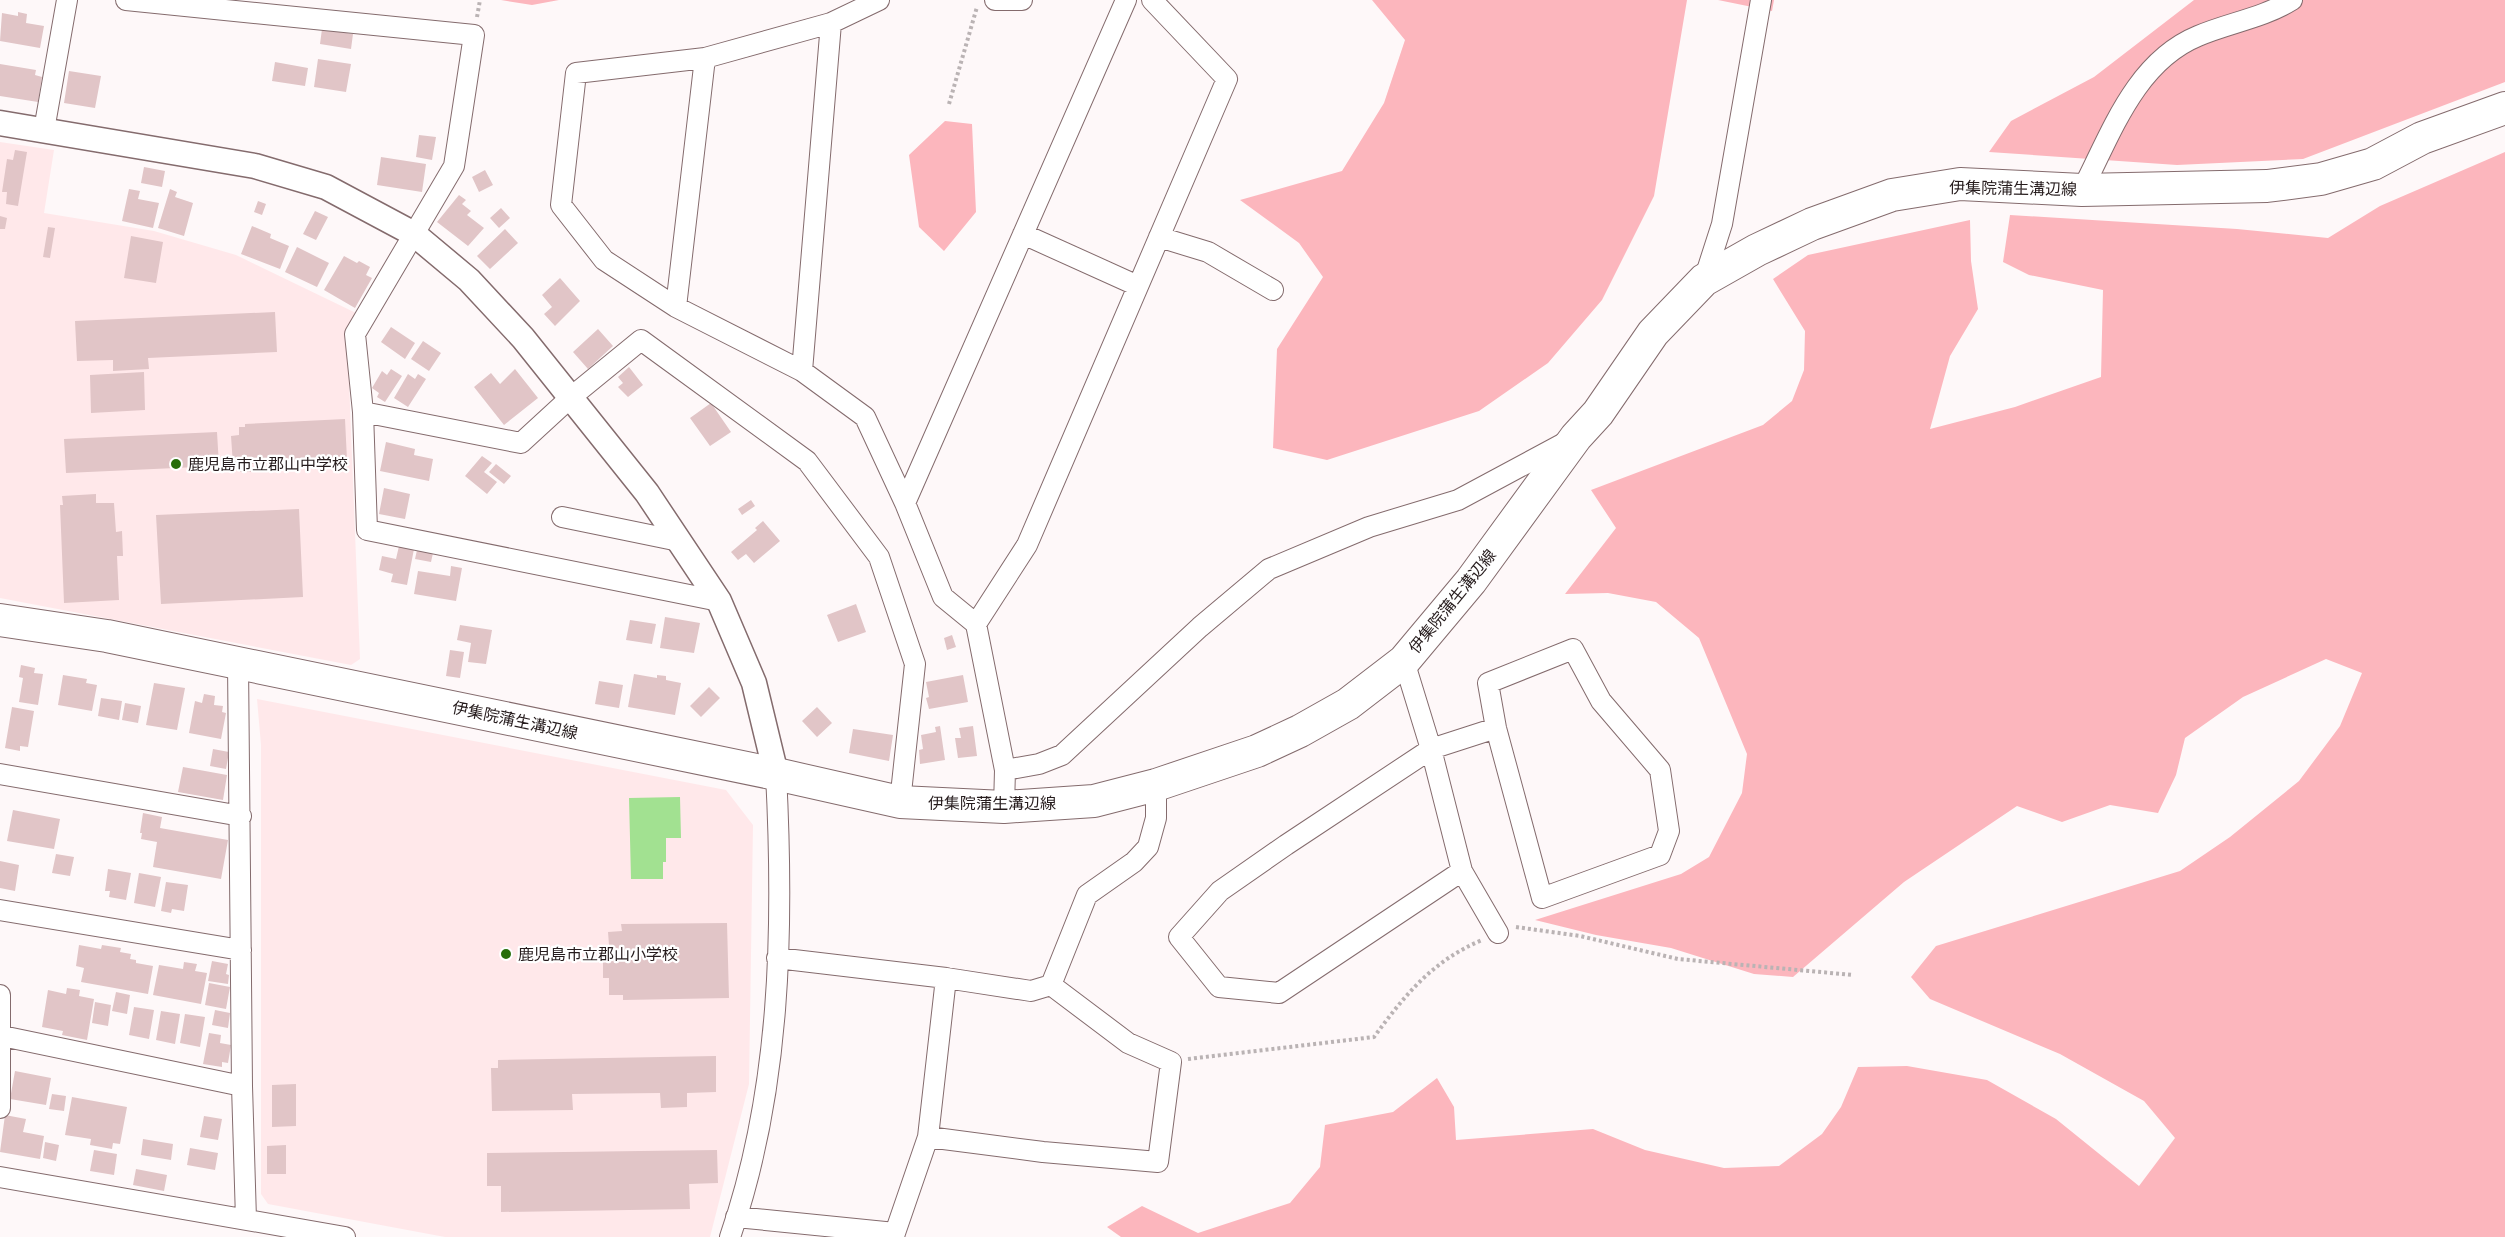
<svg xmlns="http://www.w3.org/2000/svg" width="2505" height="1237" font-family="'Titillium Web','Noto Sans JP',sans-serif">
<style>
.built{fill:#ffe8ea}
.green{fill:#fcb6bd}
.water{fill:#a2e191}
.building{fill:#e1c5c7}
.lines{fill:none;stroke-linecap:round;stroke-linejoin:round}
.minor-casing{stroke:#846b6d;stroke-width:22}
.tertiary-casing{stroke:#846b6d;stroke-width:27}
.primary-casing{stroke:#846b6d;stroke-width:34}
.path{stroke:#bab3b4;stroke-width:4;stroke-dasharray:3 3;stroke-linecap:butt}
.minor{stroke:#fff;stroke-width:20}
.tertiary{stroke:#fff;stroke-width:24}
.primary{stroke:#fff;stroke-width:32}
.poi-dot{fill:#276e0b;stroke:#fff;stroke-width:2}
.labels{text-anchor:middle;stroke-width:4.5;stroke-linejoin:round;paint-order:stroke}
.street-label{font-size:16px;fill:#261c1d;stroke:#fff}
.poi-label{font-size:16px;fill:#261c1d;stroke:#fff;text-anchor:start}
</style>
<rect width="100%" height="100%" fill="#fef8f9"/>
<path class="built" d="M0,142l54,8 -10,63 110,18 82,24 120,58 -9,17 13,329 -9,6 -351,-67z
M257,699l469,91 27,35 -4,259 -39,153h-265l-177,-33 -7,-10v-449z"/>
<path class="green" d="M501,0h58l-27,5z
M1372,0h315l-33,196 -52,104 -54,63 -69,48 -152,49 -54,-12 4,-99 46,-72 -24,-34 -59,-43 102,-29 42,-68 21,-63z
M1718,0h56l-2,11z
M2194,0h311v82l-202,77 -126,6 -188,-13 22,-31 83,-44z
M945,121l27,3 4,88 -32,39 -25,-24 -10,-72z
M2505,152v1085h-1384l-14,-10 35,-21 56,27 92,-30 30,-36 5,-42 68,-13 44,-34 17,29 2,33 137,-11 52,21 79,18 55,-2 43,-32 19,-27 17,-40 49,-1 80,14 69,39 83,67 36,-48 -31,-37 -84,-47 -130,-55 -19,-22 25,-31 244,-75 50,-34 69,-56 41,-55 22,-53 -36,-14 -83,38 -58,41 -9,37 -18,38 -48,-8 -48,17 -45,-16 -113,76 -111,95 -39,-3 -83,-26 -75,-13 -61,-15 146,-46 28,-17 33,-64 5,-39 -48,-116 -43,-36 -48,-9 -43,1 51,-66 -25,-38 172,-65 29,-24 12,-31 1,-39 -32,-52 35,-24 162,-35 1,41 7,48 -28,47 -20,73 85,-22 86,-30 2,-87 -74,-15 -26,-13 7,-47 227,14 91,9 52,-32z"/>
<path class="water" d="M680,797l1,41h-15v24h-3v17h-32l-2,-81z"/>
<path class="building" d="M18,12l9,2 -1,9 18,3 -4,22 -40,-7 2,-28 16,3z
M322,29l31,5 -2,15 -31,-5z
M318,59l33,5 -5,28 -32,-5z
M275,62l33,6 -3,18 -33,-5z
M0,64l36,6 -1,5 7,2 -4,25 -38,-6z
M69,71l32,5 -6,32 -31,-5z
M419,135l17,2 -4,23 -16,-3z
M15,150l12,2 -9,54 -12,-2 1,-12h-5l5,-33 6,1z
M381,157l45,7 -4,28 -45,-7z
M144,167l21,4 -3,16 -21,-4z
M485,170l8,15 -14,7 -7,-15z
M129,189l11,2 -2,8 21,4 -6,25 -31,-7z
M170,189l7,3 -2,5 18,6 -9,33 -26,-8z
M459,195l7,5 -4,4 9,7 -4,4 17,13 -16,18 -31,-24z
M258,201l8,3 -4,11 -8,-3z
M501,208l9,10 -11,10 -9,-10z
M315,211l13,6 -12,23 -13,-6z
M0,216l7,2 -2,11h-5z
M252,226l19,8 -1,4 19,8 -9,23 -39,-15z
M48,227l7,1 -5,30 -7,-1z
M505,229l13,14 -28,26 -13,-13z
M131,236l32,6 -7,41 -32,-5z
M297,247l32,16 -12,24 -32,-15z
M344,256l13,7 2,-2 11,6 -4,8 6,3 -17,30 -31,-18z
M560,278l20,23 -25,25 -11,-12 8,-7 -10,-12z
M275,312l2,40 -129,6 1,11 -36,2v-11l-36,1 -2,-40z
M391,327l24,16 -10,16 -24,-17z
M598,329l15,17 -25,23 -15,-17z
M423,341l18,12 -12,18 -18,-12z
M629,367l14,18 -15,12 -10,-10 5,-4 -5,-6z
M391,369l11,7 -17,26 -8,-5 2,-4 -7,-5 10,-17 5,4z
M515,369l23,29 -34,27 -30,-38 17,-14 9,11z
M144,372l1,38 -54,3 -1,-38z
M408,374l7,5 3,-5 8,5 -18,28 -14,-9z
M711,403l20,29 -21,14 -20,-28z
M345,419l2,41 -96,4 1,8h-12v-7h-7l-2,-29 8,-1v-8h6v-3z
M217,432l2,34 -153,7 -2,-34z
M386,442l29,7 -1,6 19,4 -4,22 -49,-10z
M482,456l10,7 -8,9 13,10 -10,12 -22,-18z
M496,464l15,12 -7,8 -15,-12z
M384,488l26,6 -5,25 -26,-5z
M96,494v9h18l2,29 6,-1 1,25h-6l2,44 -55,3 -4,-98h3l-1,-9z
M751,500l4,6 -13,9 -4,-6z
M299,509l4,88 -142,7 -5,-89z
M763,521l17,20 -26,22 -8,-9 -8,6 -7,-8 26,-22 -2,-2z
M399,546l15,3 -7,36 -16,-3 2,-8 -14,-4 3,-14 14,3z
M417,550l16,3 -2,9 -16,-3z
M451,566l11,2 -6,33 -42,-7 4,-23 32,5z
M856,604l10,28 -28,10 -11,-27z
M665,617l35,6 -6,30 -34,-5z
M630,620l26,4 -4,20 -26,-4z
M460,625l32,5 -6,34 -18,-2 3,-19 -14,-3z
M952,635l4,12 -9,3 -3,-12z
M450,650l14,2 -4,26 -14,-2z
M21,665l14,3 -1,5 9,1 -5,31 -19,-3 4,-24 -4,-1z
M634,674l23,4v-3l9,1v4l15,3 -6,32 -47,-8z
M63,675l24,4 -1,4 11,2 -5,26 -34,-6z
M963,675l5,27 -39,7 -3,-11 3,-1 -3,-15z
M599,681l24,4 -4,23 -24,-4z
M154,683l31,5 -8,42 -31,-5z
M709,687l11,11 -19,19 -11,-11z
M204,694l11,2 -1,9 9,1 -1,6 4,1 -5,26 -32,-6 6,-32 7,2z
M101,698l21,3 -3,19 -21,-4z
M125,703l16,3 -3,17 -16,-3z
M12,707l22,4 -6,36 -8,-1v5l-15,-3z
M817,707l15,16 -15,14 -15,-16z
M940,726l5,34 -25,4 -1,-14 4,-1 -2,-14 15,-3 -1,-5z
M973,726l4,30 -19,2 -3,-20h6l-2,-10z
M853,729l40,6 -4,26 -40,-8z
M213,749l16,3 -3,17 -16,-3z
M183,767l44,8 -4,25 -45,-8z
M13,810l47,9 -6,30 -47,-8z
M143,813l19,4 -2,11 68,12 -7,39 -68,-12 4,-25 -16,-3 1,-6h-2z
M56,854l18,3 -4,19 -18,-3z
M0,861l19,4 -4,26 -15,-3z
M108,869l23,4 -5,27 -17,-3 1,-6h-5z
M139,873l22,4 -6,30 -21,-4z
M166,882l22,3 -4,26 -12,-2 -1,4 -10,-2z
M727,923l2,75 -106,2v-5h-14v-17h-6v-33h6l-1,-13 14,-1 -1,-7z
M79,945l22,4 1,-4 19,3 -1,4 11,2 -1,5 6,1v3l17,3 -5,28 -67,-12 3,-14 -8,-2z
M212,961l16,3 -2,10 3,1 -1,9 -20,-3z
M184,962l13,2 -2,7 12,2 -6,31 -48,-9 6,-30 24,4z
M209,983l21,4 -4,22 -21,-4z
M67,988l13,2 -1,6 15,3 -7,41 -25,-5 1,-4 -21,-4 6,-37 18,4z
M116,992l14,3 -3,19 -15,-3z
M95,1002l16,3 -3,21 -16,-3z
M134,1007l20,3 -5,29 -20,-4z
M215,1010l15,3 -2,15 -16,-3z
M161,1011l19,3 -5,30 -19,-4z
M185,1014l20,3 -5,30 -20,-4z
M209,1033l12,2 -1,8 11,2 -3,18 -6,-1v5l-19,-3z
M716,1056v36l-29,1v14l-26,1 -1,-15 -88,1 1,16 -81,1 -1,-43h7v-8z
M15,1071l36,7 -5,27 -36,-6z
M296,1084v42l-24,1v-42z
M52,1094l14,2 -2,15 -15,-2z
M72,1097l55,10 -7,37 -7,-1 -1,6 -22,-4 1,-6 -26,-4z
M5,1115l21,4 -3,13 21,4 -4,23 -40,-7z
M204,1116l18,3 -4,21 -18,-3z
M143,1139l30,5 -2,16 -30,-5z
M45,1142l14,3 -3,16 -13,-3z
M286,1145v29h-19v-28z
M190,1148l28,5 -3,17 -28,-5z
M94,1150l23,4 -3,21 -24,-4z
M717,1150l1,33 -29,1 1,25 -189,3v-26h-14v-33z
M136,1169l31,6 -3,16 -31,-6z"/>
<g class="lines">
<defs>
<path id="minor" d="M126,0l348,35 -20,131 -99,168 8,78 4,118 352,71
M995,0h27
M831,23l-29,348 -126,-64 -72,-47 -43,-55 15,-132 129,-15z
M831,23l48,-23
M44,130l23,-130
M2082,190c29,-56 53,-128 116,-154 30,-13 65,-18 94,-36
M1023,234l115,52
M1159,237l49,15 65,38
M1704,280l18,-56 39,-224
M676,307l29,-249
M802,371l63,46 40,86 38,94 33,27 29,146 -1,37
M363,412l158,31 49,-45 71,-58 166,121 72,96 36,107 -15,138
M905,503l221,-503
M562,517l117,24
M976,624l51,-79 200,-466 -75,-79
M1573,649l28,52 59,69 9,61 -9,24 -118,43 -46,-170 -8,-45z
M1404,661l27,88 31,122 36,62
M238,663l4,423 4,133
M1005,770l34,-6 23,-9 138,-128 69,-58 100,-42 89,-27 108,-58
M0,774l241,42
M1462,871l-183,122 -60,-6 -40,-50 41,-46 66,-46 145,-96 65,-21
M0,910l241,40
M777,958l169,20 85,13 20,-6 36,-90 47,-33 14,-15 8,-29v-33
M946,978l-18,159 115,15 115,10 13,-100 -43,-19 -77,-58
M0,995v113
M2,1036l240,50
M0,1177l345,60
M736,1217l159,16 -1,4
M895,1233l33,-96
M730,1237c51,-147 54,-309 46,-463"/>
<path id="tertiary" d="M0,123l255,43 71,21 88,47 55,46 54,58 124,155 72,108 35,82 22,91"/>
<path id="primary" d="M0,620l107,16 669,138 124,28 104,5 90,-6 62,-16 101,-34 43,-20 48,-27 56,-43 67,-80 105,-144 22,-24 55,-80 51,-53 53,-30 55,-26 80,-29 68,-11 122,6 185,-4 54,-7 52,-15 49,-26 83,-30"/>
</defs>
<use href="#minor" class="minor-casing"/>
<use href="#tertiary" class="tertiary-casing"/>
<use href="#primary" class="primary-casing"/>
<path class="path" d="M477,17l3,-17
M949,104l28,-97
M1516,927l64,9 98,23 175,16
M1188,1059l186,-22c31,-42 58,-76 108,-97"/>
<use href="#minor" class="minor"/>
<use href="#tertiary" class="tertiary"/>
<use href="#primary" class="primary"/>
</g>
<g class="poi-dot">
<circle cx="176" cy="464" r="6"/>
<circle cx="506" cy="954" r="6"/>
</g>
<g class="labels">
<g class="street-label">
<text transform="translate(2013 188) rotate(1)" y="6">伊集院蒲生溝辺線</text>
<text transform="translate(1452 601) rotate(-51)" y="6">伊集院蒲生溝辺線</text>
<text transform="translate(515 720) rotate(12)" y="6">伊集院蒲生溝辺線</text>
<text x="992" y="809">伊集院蒲生溝辺線</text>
</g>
<g class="poi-label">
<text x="188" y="470">鹿児島市立郡山中学校</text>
<text x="518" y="960">鹿児島市立郡山小学校</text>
</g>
</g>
</svg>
